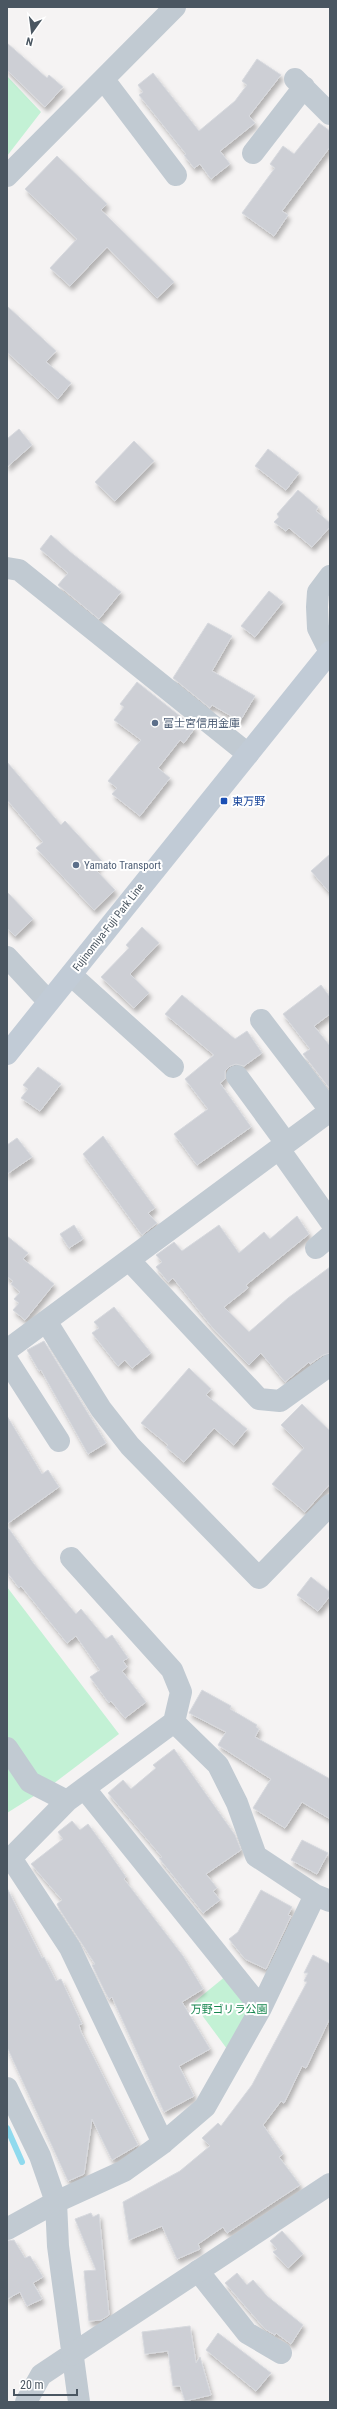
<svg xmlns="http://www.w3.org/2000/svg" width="337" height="2409" font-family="'Roboto Condensed','Noto Sans JP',sans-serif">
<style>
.green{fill:#c3f1d5}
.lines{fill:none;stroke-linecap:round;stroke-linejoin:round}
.stream{stroke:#90daee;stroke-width:6}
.building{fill:#cdcfd5;stroke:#d7d9de;filter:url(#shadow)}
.minor{stroke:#c1cad2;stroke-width:22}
.tertiary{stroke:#c1cad2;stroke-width:22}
.secondary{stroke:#c1cbd6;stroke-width:22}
.service-dot{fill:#5c6f8a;stroke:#fff;stroke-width:1.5}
.transit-dot{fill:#1a4fb4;stroke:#fff;stroke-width:1.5}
.labels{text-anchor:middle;stroke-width:4;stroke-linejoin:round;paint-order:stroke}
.service-label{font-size:11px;fill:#4e5e75;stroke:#fff;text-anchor:start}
.transit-label{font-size:11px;fill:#164399;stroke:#fff;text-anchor:start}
.street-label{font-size:11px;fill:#4a5661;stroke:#fff}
.park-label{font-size:11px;fill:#17864f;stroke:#fff}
</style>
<defs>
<filter id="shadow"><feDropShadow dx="2.5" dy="4.5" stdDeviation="2" flood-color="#0004"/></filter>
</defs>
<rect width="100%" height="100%" fill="#f5f3f3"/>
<path class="green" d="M7,76l34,36 -34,44z
M7,1587l112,147 -66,50 -46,29z
M232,1971l29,37 -28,49 -40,-54z"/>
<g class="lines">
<path class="stream" d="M7,2128l15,34"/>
</g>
<path class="building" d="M7,43l40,35 2,-3 14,12 -18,20 -38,-37z
M257,59l24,16 -32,41 6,7 -35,28 10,13 -19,15 -11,-15 -6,4 -10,-13 2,-1 -47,-59 4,-3 -5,-7 15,-12 46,58 36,-30 12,-16 -5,-4z
M319,123l11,8v16l-48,64 6,4 -14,21 -32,-23 33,-45 -5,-4 13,-18 11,8z
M57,156l50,48 -6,6 73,72 -17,16 -50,-51 -37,39 -20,-18 27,-29 -52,-50z
M7,306l49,45 -10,11 25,21 -13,16 -51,-47z
M19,429l13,16 -25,22v-28z
M134,441l20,20 -39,40 -20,-19z
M268,449l31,24 -13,17 -31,-24z
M298,490l20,17 -2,4 14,12v4l-18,20 -23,-19 -3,3 -12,-9 5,-5 -2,-3z
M51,535l18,16 52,41 -22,27 -41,-34 10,-12 -28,-24z
M269,591l14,11 -28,35 -14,-11z
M208,623l24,13 -20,35 43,25 -15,25 -28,-16 -2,3 -37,-30z
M137,682l58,46 -11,15 -4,-3 -22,28 12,10 -30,38 -28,-22 5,-6 -9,-7 33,-41 -27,-20 10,-13 -4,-3z
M7,762l54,63 4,-4 38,41 -8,7 20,21 -21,20 -58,-62 7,-6 -36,-42z
M330,854v39l-19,-22z
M7,892l26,27 -18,17 -8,-8z
M142,927l17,16 -29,31 19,19 -15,15 -33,-31 28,-29 -3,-3z
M321,985l9,12v17l-16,12 16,20v43l-27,-35 7,-5 -27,-35z
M182,995l53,44 12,-8 15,22 -18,13 -8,-2 -6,2 -5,5v8l-5,4 31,44 -54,38 -23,-31 34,-25 -23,-30 29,-24 -49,-41z
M38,1067l23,17 -21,27 -19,-13 7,-9 -5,-4z
M103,1136l52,72 -7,5 9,10 -15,12 -59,-81z
M17,1138l15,19 -25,17v-29z
M297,1216l12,18 -63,51 2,3 -24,19 25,25 39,-34 42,-31v86l-7,2 -13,9 -1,-2 -24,20 -24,-29 -12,12 -37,-38 -39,-49 -5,4 -12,-15 6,-5 -6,-7 18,-13 8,9 37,-26 20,28 25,-21 6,7z
M74,1225l9,14 -14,9 -9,-14z
M7,1236l21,17 -5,6 31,25 -29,36 -12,-10 6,-7 -5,-4 6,-7 -9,-8 2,-3 -5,-4 -1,1z
M114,1307l37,46 -19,15 -7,-8 -7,6 -26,-33 7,-5 -5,-6z
M44,1341l62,102 -18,11 -47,-84 -2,1 -12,-21z
M189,1368l22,21 -5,6 41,34 -13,16 -20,-17 -30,34 -18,-15 2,-2 -27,-22z
M302,1404l28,27v53l-25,28 -33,-28 32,-36 -23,-23z
M7,1416l35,58 6,-4 11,17 -52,37z
M7,1526l27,38 42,50 5,-5 25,30 6,-4 16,23 -5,3 4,6 -5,4 24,31 -21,16 -14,-17 -2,2 -19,-26 10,-7 -24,-34 -9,7 -46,-57 -2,2 -12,-16z
M311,1577l19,15v4l-12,15 -21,-16z
M202,1690l29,16 -1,3 27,16 -1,2 3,2 -4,8 75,42v40l-28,-17 -17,26 -32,-20 18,-29 -53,-34 8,-13 -37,-19z
M174,1749l61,86 6,15 -35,24 11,14 -4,3 7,9 -17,13 -44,-55 3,-1 -54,-64 15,-13 8,9 25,-21 -3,-3z
M72,1821l8,9 8,-6 17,23 21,30 -2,2 59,77 20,33 -21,13 28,47 -31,17 15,30 -30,16 -52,-115 -3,2 -4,-7 -13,-27 3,-1 -35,-54 -3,-6 5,-4 -31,-36 32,-25 -5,-7z
M302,1840l26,13 -11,21 -26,-14z
M7,1888l35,70 2,-1 12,24 5,-2 21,45 -3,1 2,7 57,113 -26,15 -20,-41 -8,55 -16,7 -61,-134z
M261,1890l31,17 -4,8 3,1 -25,53 -21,-10 -16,-20 9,-7z
M313,1955l17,9v54l-24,50 -4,-2 -18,37 -3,-2 -18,24 20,29 -4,3 21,28 -73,48 -4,-6 -25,17 2,5 -23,10 -15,-33 -33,14 -6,-38 57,-31 30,-25 -8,-8 16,-15 3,3 31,-41 55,-103 -3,-1 4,-8h-4z
M91,2213l2,4 6,-3 10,101 -8,5 -12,1 -5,-50 12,-1 -21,-51z
M282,2231l21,23 -15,14 -15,-16 4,-3 -7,-8z
M14,2240l11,18 5,-2 13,21 -10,6 9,16 -15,7 -7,-14 -13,7v-58z
M237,2273l10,12 6,-5 14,16 36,29 -12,19 -15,-11 -1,2 -10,-6 -40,-46z
M190,2326l6,37 4,-6 11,38 -26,6 -5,-15h-7l-5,-35 -23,3 -3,-22z
M218,2333l53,40 -15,18 -50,-41z"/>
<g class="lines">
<path class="minor" d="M295,79l35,35
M104,80l72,95
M253,153l51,-66
M7,176l168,-169
M7,568l12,2 229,184
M330,652l-12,-24 -1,-21 1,-15 12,-16
M7,957l41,44
M71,975l102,92
M261,1020l69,90
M237,1076l49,67
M279,1149l51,72
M316,1248l14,-12
M129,1260l130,139 21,2 50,-36
M46,1321l55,88 29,37 129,132 71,-73
M7,1350l323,-239
M7,1360l52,81
M71,1558l101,112 9,22 -7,30 44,43 19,38 19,53 59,39 15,6
M7,1748l23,34 37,19
M85,1789l176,219
M11,1858l59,90 93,195
M7,1859l4,-1 56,-57 107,-79
M7,2088l33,68 16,46 2,44 21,156
M7,2229l49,-27 68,-31 39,-28 42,-36 56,-99 54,-113
M198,2271l49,62 34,20
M26,2402l15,-27 30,-20"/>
<path class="tertiary" d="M71,2355l259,-171"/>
<path class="secondary" d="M7,1054l323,-402"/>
</g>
<g class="service-dot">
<circle cx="155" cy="723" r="4"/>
<circle cx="76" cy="865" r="4"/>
</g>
<rect class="transit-dot" x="220" y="797" width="8" height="8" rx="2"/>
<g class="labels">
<g class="service-label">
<text x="163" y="727">富士宮信用金庫</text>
<text x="84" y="869">Yamato Transport</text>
</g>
<g class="transit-label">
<text x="232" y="805">東万野</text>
</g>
<g class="street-label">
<text transform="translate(108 927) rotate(-52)" y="4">Fujinomiya-Fuji Park Line</text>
</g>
<g class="park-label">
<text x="229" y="2013">万野ゴリラ公園</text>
</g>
</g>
<rect width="337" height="2409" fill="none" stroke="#4a5661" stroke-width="16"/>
<g transform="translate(32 32) rotate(194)" stroke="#ffffff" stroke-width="3" paint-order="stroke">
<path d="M0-3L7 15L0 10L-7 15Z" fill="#4a5661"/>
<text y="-6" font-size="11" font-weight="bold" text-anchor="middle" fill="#4a5661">N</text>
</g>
<path d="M14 2389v6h63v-6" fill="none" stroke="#4a5661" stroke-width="2"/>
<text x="20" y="2389" font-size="12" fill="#4a5661" stroke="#ffffff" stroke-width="3" paint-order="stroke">20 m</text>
</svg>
